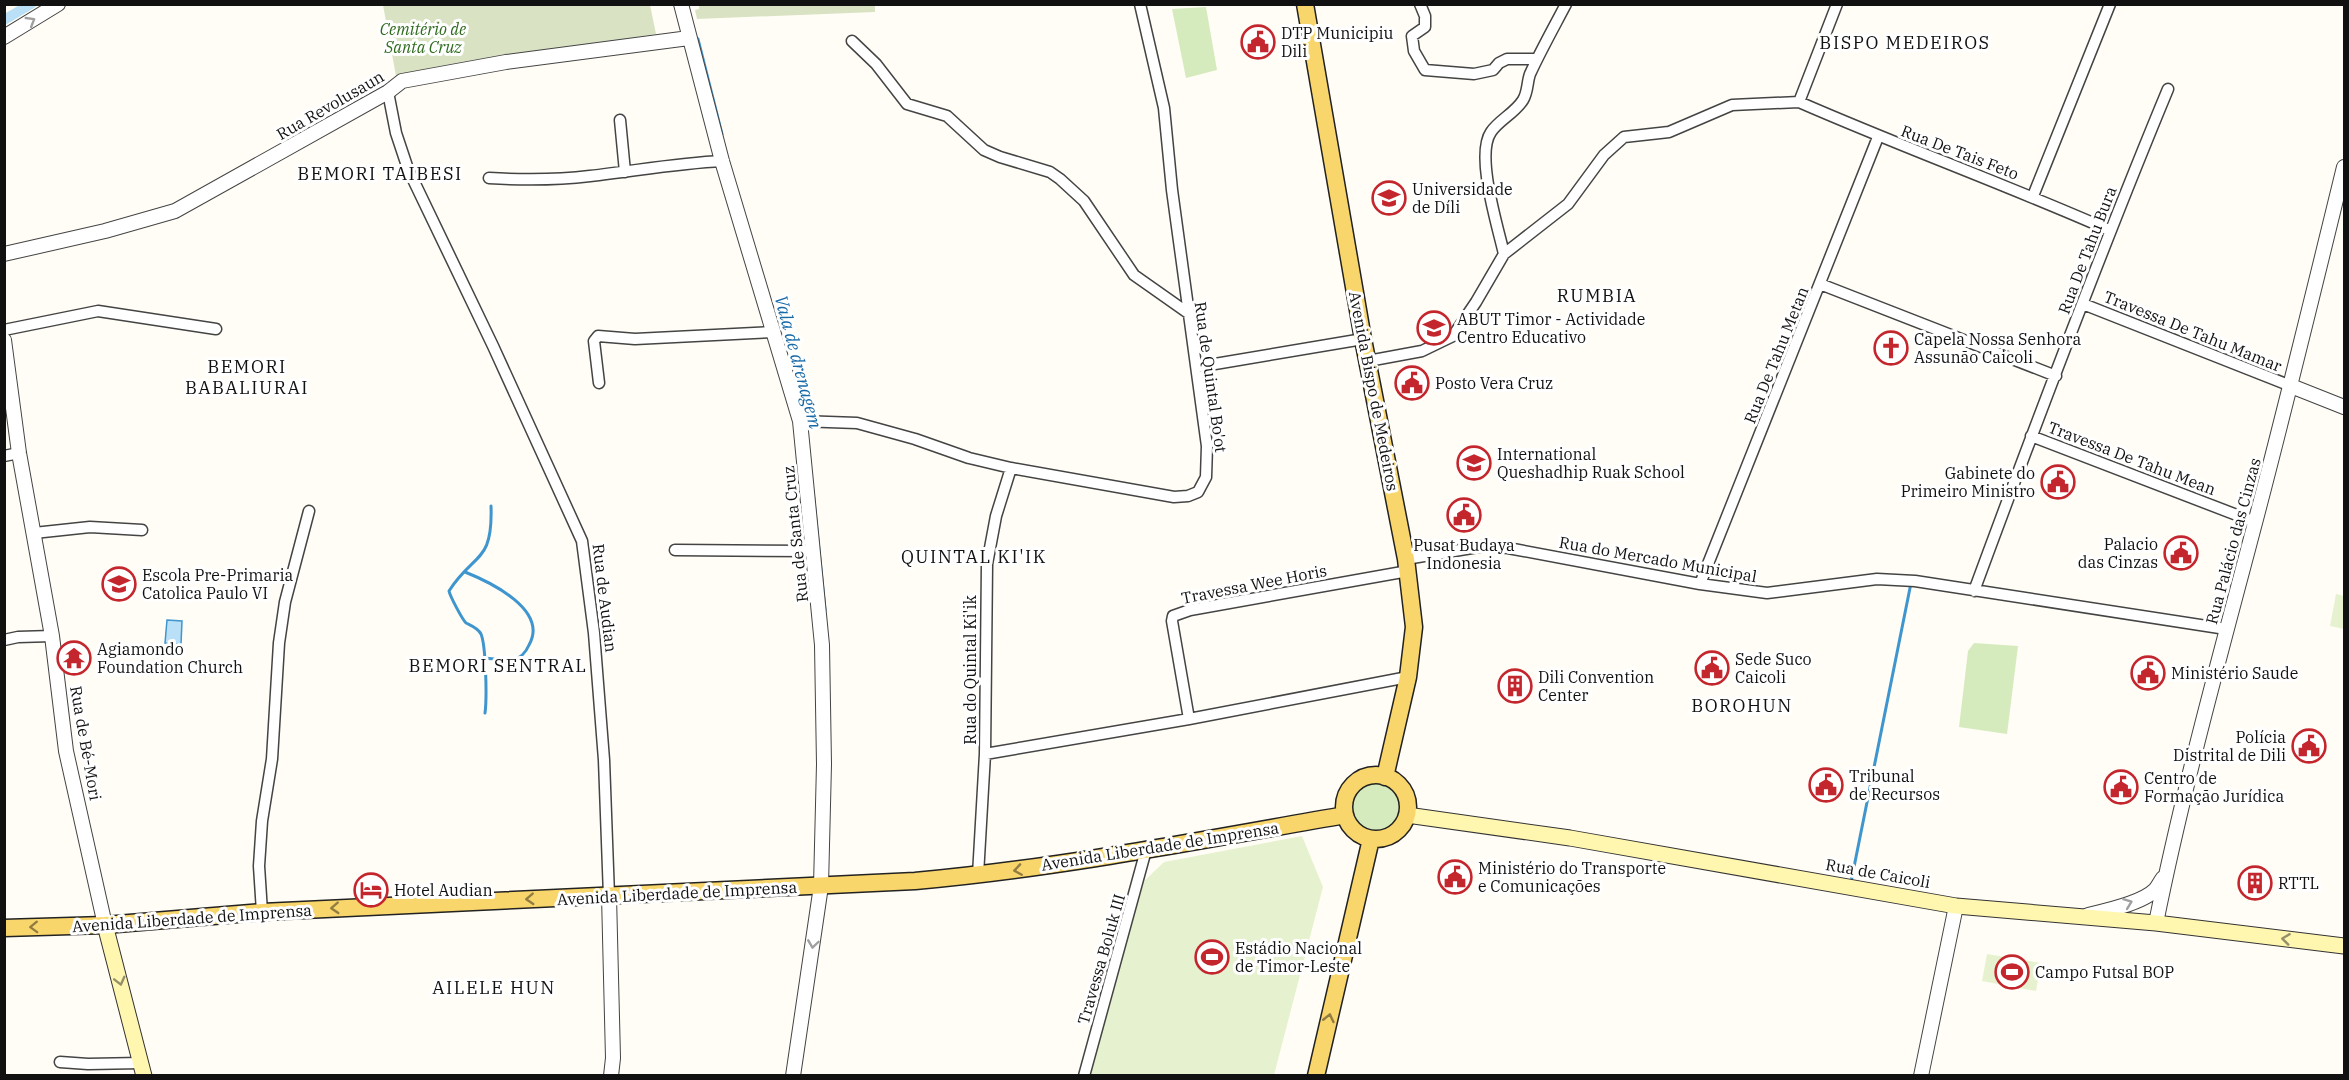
<svg xmlns="http://www.w3.org/2000/svg" width="2349" height="1080" font-family="'IBM Plex Serif',serif">
<style>
.green{fill:#d5ebbd}
.cemetery{fill:#d9e3c4}
.pitch{fill:#e6f2cf}
.water{fill:#b9e0f7;stroke:#3f96cf;stroke-width:1.5}
.lines{fill:none;stroke-linecap:round;stroke-linejoin:round}
.stream{stroke:#3f96cf;stroke-width:3}
.canal{stroke:#b9e0f7;stroke-width:10}
.minor-casing{stroke:#444;stroke-width:13}
.tertiary-casing{stroke:#444;stroke-width:16}
.secondary-casing{stroke:#333;stroke-width:17}
.primary-casing{stroke:#222;stroke-width:19}
.minor{stroke:#fff;stroke-width:10}
.tertiary{stroke:#fff;stroke-width:14}
.secondary{stroke:#fff6b0;stroke-width:15}
.primary{stroke:#f9d66b;stroke-width:16}
.oneway{stroke:#a0a0a0}
.oneway2{stroke:#917d42}
.oneway3{stroke:#948f68}
.labels{text-anchor:middle;stroke-width:6;stroke-linejoin:round;paint-order:stroke}
.park-label{font-size:16px;font-style:italic;fill:#2f6b1f;stroke:#fff}
.poi-label{font-size:16px;fill:#111;stroke:#fff;text-anchor:start}
.street-label{font-size:16px;fill:#111;stroke:#fff}
.neighbourhood-label{font-size:18px;letter-spacing:1.5px;fill:#111;stroke:#fff}
.water-label{font-size:18px;font-style:italic;fill:#1768a6;stroke:#fff}
</style>
<rect width="100%" height="100%" fill="#fffdf5"/>
<path class="green" d="M1206,7l11,63 -31,8 -14,-69z
M1974,643l44,3 -11,88 -48,-7 9,-76z
M1350 806a25 25 0 1 1 50 0a25 25 0 1 1-50 0Z"/>
<path class="cemetery" d="M699,4h176v8l-178,7 -2,-9 4,-1z
M383,5h267l6,29 -260,42z"/>
<path class="pitch" d="M2336,594l8,2v33l-14,-3z
M1302,836l21,51 -49,188 -181,1 -4,-7 52,-185 23,-22z
M1987,954l54,9 -5,28 -54,-10z"/>
<path class="water" d="M167,620l15,1 -1,23 -16,-1z"/>
<g class="lines">
<path class="stream" d="M698,39l24,95
M813,491l12,119
M465,572c25,10 84,38 64,73 -3,7 -9,14 -17,15 -9,0 -19,-1 -28,-2
M485,713c2,-15 1,-67 -4,-79 -3,-6 -9,-8 -15,-11 -4,-4 -16,-27 -17,-32 25,-39 44,-27 42,-85
M1851,882l60,-299"/>
<path class="canal" d="M4,20l27,-16"/>
<defs>
<path id="minor" d="M1420,4l5,12v11l-13,9 2,15 11,19 49,4 19,-4 6,-7 8,-4h30
M852,41l24,23 31,40 40,12 37,34 16,7 50,15 10,7 24,22 50,74 54,38
M388,92l8,41 12,36 85,177 89,195 12,92 10,127 5,136
M1799,102c103,45 208,83 310,128
M620,120l5,52
M489,178c34,2 68,2 101,-2 45,-5 88,-13 132,-15
M2033,196l77,-192
M1504,254c-6,-27 -29,-99 -13,-122 8,-12 24,-19 32,-32 5,-8 4,-18 7,-26 11,-24 24,-47 36,-70
M1820,284l236,92
M2083,304l208,82
M4,330l94,-19 118,18
M1368,361l54,-10 31,-15 23,-34 28,-48 64,-50 36,-49 20,-18 45,-5 63,-27 67,-3 38,-98
M1197,367l166,-28
M599,383l-5,-42 4,-5 37,3 139,-7
M800,421l57,2 58,16 54,19 42,10 163,29 14,-1 10,-4 8,-15 1,-31 -35,-256 -8,-82 -24,-104
M2031,436l224,86
M4,456l15,-3
M34,533l56,-6 52,3
M675,550l138,1
M1406,559l78,-13 24,2 192,36 67,9 110,-14 38,2 311,48
M1700,584l178,-447
M1974,591c62,-168 125,-336 194,-502
M4,640l14,-3 34,-1
M1189,719l-17,-98 1,-5 17,-6 218,-39
M985,754l204,-35 219,-42
M978,875l7,-121 2,-190 9,-48 15,-48
M262,912l-3,-46 3,-45 10,-62 7,-116 6,-41 24,-91
M60,1062l28,2 53,-1
M1084,1076l62,-226"/>
<path id="tertiary" d="M681,4l41,157 78,260 22,224 2,119 -3,122 -28,190
M4,37l54,-33
M4,254l101,-23 70,-20 213,-119 14,-11 104,-19 183,-24
M4,340l15,113 33,183 14,115 39,174
M2291,386l53,21
M609,896l4,162 -2,18
M2088,915c18,-4 54,-12 67,-25 3,-3 5,-8 8,-12
M2156,923c27,-134 64,-267 99,-400 31,-118 60,-237 89,-356
M1921,1076l35,-170"/>
<path id="secondary" d="M1407,815l163,23 386,68 200,17 188,23
M105,925l39,151"/>
<path id="primary" d="M1305,4l58,335 43,220 8,68 -6,50 -23,100
M1344 807a32 32 0 1 1 64 0a32 32 0 1 1-64 0Z
M4,928l101,-3 157,-13 653,-31c145,-13 287,-41 430,-66
M1316,1076l55,-237"/>
</defs>
<use href="#minor" class="minor-casing"/>
<use href="#tertiary" class="tertiary-casing"/>
<use href="#secondary" class="secondary-casing"/>
<use href="#primary" class="primary-casing"/>
<use href="#minor" class="minor"/>
<use href="#tertiary" class="tertiary"/>
<use href="#secondary" class="secondary"/>
<use href="#primary" class="primary"/>
</g>
<defs><path id="oneway-chevron" d="M-2-3.5L2.5 0L-2 3.5" fill="none" stroke-width="1.6" stroke-linecap="round" stroke-linejoin="round" transform="scale(1.5)"/></defs>
<g class="oneway">
<use href="#oneway-chevron" transform="translate(31 21) rotate(-31)"/>
<use href="#oneway-chevron" transform="translate(2128 903) rotate(-21)"/>
<use href="#oneway-chevron" transform="translate(813 944) rotate(98)"/>
</g>
<g class="oneway2">
<use href="#oneway-chevron" transform="translate(1018 870) rotate(171)"/>
<use href="#oneway-chevron" transform="translate(530 899) rotate(177)"/>
<use href="#oneway-chevron" transform="translate(335 908) rotate(177)"/>
<use href="#oneway-chevron" transform="translate(34 927) rotate(178)"/>
<use href="#oneway-chevron" transform="translate(1329 1018) rotate(-77)"/>
</g>
<g class="oneway3">
<use href="#oneway-chevron" transform="translate(2286 939) rotate(-173)"/>
<use href="#oneway-chevron" transform="translate(120 981) rotate(76)"/>
</g>
<defs>
<symbol id="civic-ring" viewBox="-11 -11 22 22"><circle r="9.5" fill="#fff" stroke="#c4262e" stroke-width="1.5"/><path d="M-.6-6.5H3V-4.5H.6V-3L4-1V1h2V6H-6V1h2V-1L-.6-3ZM-1.2 2.5V6h2.4V2.5Z" fill="#c4262e"/></symbol>
<symbol id="university-ring" viewBox="-11 -11 22 22"><circle r="9.5" fill="#fff" stroke="#c4262e" stroke-width="1.5"/><path d="M0-5L7-2L0 1L-7-2ZM-4 1L0 2.5L4 1V4Q0 6-4 4Z" fill="#c4262e"/></symbol>
<symbol id="school-ring" viewBox="-11 -11 22 22"><circle r="9.5" fill="#fff" stroke="#c4262e" stroke-width="1.5"/><path d="M0-5L7-2L0 1L-7-2ZM-4 1L0 2.5L4 1V4Q0 6-4 4Z" fill="#c4262e"/></symbol>
<symbol id="church-ring" viewBox="-11 -11 22 22"><circle r="9.5" fill="#fff" stroke="#c4262e" stroke-width="1.5"/><path d="M-1.2-6h2.4v3.5h3.3v2.4h-3.3V6h-2.4V-.1h-3.3v-2.4h3.3Z" fill="#c4262e"/></symbol>
<symbol id="temple-ring" viewBox="-11 -11 22 22"><circle r="9.5" fill="#fff" stroke="#c4262e" stroke-width="1.5"/><path d="M0-6L5-2H3V0L6.5 2.5H4V6H1.5V3h-3V6H-4V2.5H-6.5L-3 0V-2H-5Z" fill="#c4262e"/></symbol>
<symbol id="building-ring" viewBox="-11 -11 22 22"><circle r="9.5" fill="#fff" stroke="#c4262e" stroke-width="1.5"/><path d="M-4-6H4V6H1V3H-1V6H-4ZM-2.5-4.3h1.7v1.8h-1.7ZM.8-4.3h1.7v1.8H.8ZM-2.5-1h1.7V.8h-1.7ZM.8-1h1.7V.8H.8Z" fill="#c4262e"/></symbol>
<symbol id="hotel-ring" viewBox="-11 -11 22 22"><circle r="9.5" fill="#fff" stroke="#c4262e" stroke-width="1.5"/><path d="M-6-4.5h1.5V1H6V5H4.5V3h-9V5H-6ZM-4 0a1.8 1.8 0 1 1 3.6 0ZM.5 0V-2.5h3Q6-2.5 6 0Z" fill="#c4262e"/></symbol>
<symbol id="stadium-ring" viewBox="-11 -11 22 22"><circle r="9.5" fill="#fff" stroke="#c4262e" stroke-width="1.5"/><path d="M0-5a6.5 5 0 1 0 0 10a6.5 5 0 1 0 0-10ZM-3.5-1.8h7v3.6h-7Z" fill="#c4262e"/></symbol>
</defs>
<g fill-rule="evenodd">
<use href="#civic-ring" x="1239" y="23" width="38" height="38"/>
<use href="#university-ring" x="1370" y="179" width="38" height="38"/>
<use href="#school-ring" x="1415" y="309" width="38" height="38"/>
<use href="#church-ring" x="1872" y="329" width="38" height="38"/>
<use href="#civic-ring" x="1393" y="364" width="38" height="38"/>
<use href="#school-ring" x="1455" y="444" width="38" height="38"/>
<use href="#civic-ring" x="2039" y="463" width="38" height="38"/>
<use href="#civic-ring" x="1445" y="496" width="38" height="38"/>
<use href="#civic-ring" x="2162" y="534" width="38" height="38"/>
<use href="#school-ring" x="100" y="565" width="38" height="38"/>
<use href="#temple-ring" x="55" y="639" width="38" height="38"/>
<use href="#civic-ring" x="1693" y="649" width="38" height="38"/>
<use href="#civic-ring" x="2129" y="654" width="38" height="38"/>
<use href="#building-ring" x="1496" y="667" width="38" height="38"/>
<use href="#civic-ring" x="2290" y="727" width="38" height="38"/>
<use href="#civic-ring" x="1807" y="766" width="38" height="38"/>
<use href="#civic-ring" x="2102" y="768" width="38" height="38"/>
<use href="#civic-ring" x="1436" y="858" width="38" height="38"/>
<use href="#building-ring" x="2236" y="864" width="38" height="38"/>
<use href="#hotel-ring" x="352" y="871" width="38" height="38"/>
<use href="#stadium-ring" x="1193" y="938" width="38" height="38"/>
<use href="#stadium-ring" x="1993" y="953" width="38" height="38"/>
</g>
<g class="labels">
<g class="park-label">
<text x="423" y="35">Cemitério de<tspan x="423" dy="18">Santa Cruz</tspan></text>
</g>
<g class="poi-label">
<text x="1281" y="39">DTP Municipiu<tspan x="1281" dy="18">Dili</tspan></text>
<text x="1412" y="195">Universidade<tspan x="1412" dy="18">de Díli</tspan></text>
<text x="1457" y="325">ABUT Timor - Actividade<tspan x="1457" dy="18">Centro Educativo</tspan></text>
<text x="1914" y="345">Capela Nossa Senhora<tspan x="1914" dy="18">Assunão Caicoli</tspan></text>
<text x="1435" y="389">Posto Vera Cruz</text>
<text x="1497" y="460">International<tspan x="1497" dy="18">Queshadhip Ruak School</tspan></text>
<text x="2035" y="479" text-anchor="end">Gabinete do<tspan x="2035" dy="18">Primeiro Ministro</tspan></text>
<text x="2158" y="550" text-anchor="end">Palacio<tspan x="2158" dy="18">das Cinzas</tspan></text>
<text x="1464" y="551" text-anchor="middle">Pusat Budaya<tspan x="1464" dy="18">Indonesia</tspan></text>
<text x="142" y="581">Escola Pre-Primaria<tspan x="142" dy="18">Catolica Paulo VI</tspan></text>
<text x="97" y="655">Agiamondo<tspan x="97" dy="18">Foundation Church</tspan></text>
<text x="1735" y="665">Sede Suco<tspan x="1735" dy="18">Caicoli</tspan></text>
<text x="2171" y="679">Ministério Saude</text>
<text x="1538" y="683">Dili Convention<tspan x="1538" dy="18">Center</tspan></text>
<text x="2286" y="743" text-anchor="end">Polícia<tspan x="2286" dy="18">Distrital de Dili</tspan></text>
<text x="1849" y="782">Tribunal<tspan x="1849" dy="18">de Recursos</tspan></text>
<text x="2144" y="784">Centro de<tspan x="2144" dy="18">Formação Jurídica</tspan></text>
<text x="1478" y="874">Ministério do Transporte<tspan x="1478" dy="18">e Comunicações</tspan></text>
<text x="2278" y="889">RTTL</text>
<text x="394" y="896">Hotel Audian</text>
<text x="1235" y="954">Estádio Nacional<tspan x="1235" dy="18">de Timor-Leste</tspan></text>
<text x="2035" y="978">Campo Futsal BOP</text>
</g>
<g class="street-label">
<text transform="translate(330 105) rotate(-30)" y="6">Rua Revolusaun</text>
<text transform="translate(1960 152) rotate(21)" y="6">Rua De Tais Feto</text>
<text transform="translate(2087 250) rotate(-69)" y="6">Rua De Tahu Bura</text>
<text transform="translate(2193 331) rotate(22)" y="6">Travessa De Tahu Mamar</text>
<text transform="translate(1776 355) rotate(-68)" y="6">Rua De Tahu Metan</text>
<text transform="translate(1211 377) rotate(82)" y="6">Rua de Quintal Bo'ot</text>
<text transform="translate(1374 391) rotate(79)" y="6">Avenida Bispo de Medeiros</text>
<text transform="translate(2132 458) rotate(21)" y="6">Travessa De Tahu Mean</text>
<text transform="translate(795 534) rotate(-96)" y="6">Rua de Santa Cruz</text>
<text transform="translate(2233 541) rotate(-75)" y="6">Rua Palácio das Cinzas</text>
<text transform="translate(1658 559) rotate(10)" y="6">Rua do Mercado Municipal</text>
<text transform="translate(1254 584) rotate(-11)" y="6">Travessa Wee Horis</text>
<text transform="translate(605 598) rotate(83)" y="6">Rua de Audian</text>
<text transform="translate(970 670) rotate(-90)" y="6">Rua do Quintal Ki'ik</text>
<text transform="translate(86 743) rotate(80)" y="6">Rua de Bé-Mori</text>
<text transform="translate(1160 846) rotate(-9)" y="6">Avenida Liberdade de Imprensa</text>
<text transform="translate(1878 873) rotate(10)" y="6">Rua de Caicoli</text>
<text transform="translate(677 893) rotate(-3)" y="6">Avenida Liberdade de Imprensa</text>
<text transform="translate(192 918) rotate(-4)" y="6">Avenida Liberdade de Imprensa</text>
<text transform="translate(1101 959) rotate(-74)" y="6">Travessa Boluk III</text>
</g>
<g class="neighbourhood-label">
<text x="1905" y="49">BISPO MEDEIROS</text>
<text x="380" y="180">BEMORI TAIBESI</text>
<text x="1597" y="302">RUMBIA</text>
<text x="247" y="373">BEMORI<tspan x="247" dy="21">BABALIURAI</tspan></text>
<text x="974" y="563">QUINTAL KI'IK</text>
<text x="498" y="672">BEMORI SENTRAL</text>
<text x="1742" y="712">BOROHUN</text>
<text x="494" y="994">AILELE HUN</text>
</g>
<g class="water-label">
<text transform="translate(798 362) rotate(75)" y="6">Vala de drenagem</text>
</g>
</g>
<rect width="2349" height="1080" fill="none" stroke="#111111" stroke-width="12"/>
</svg>
